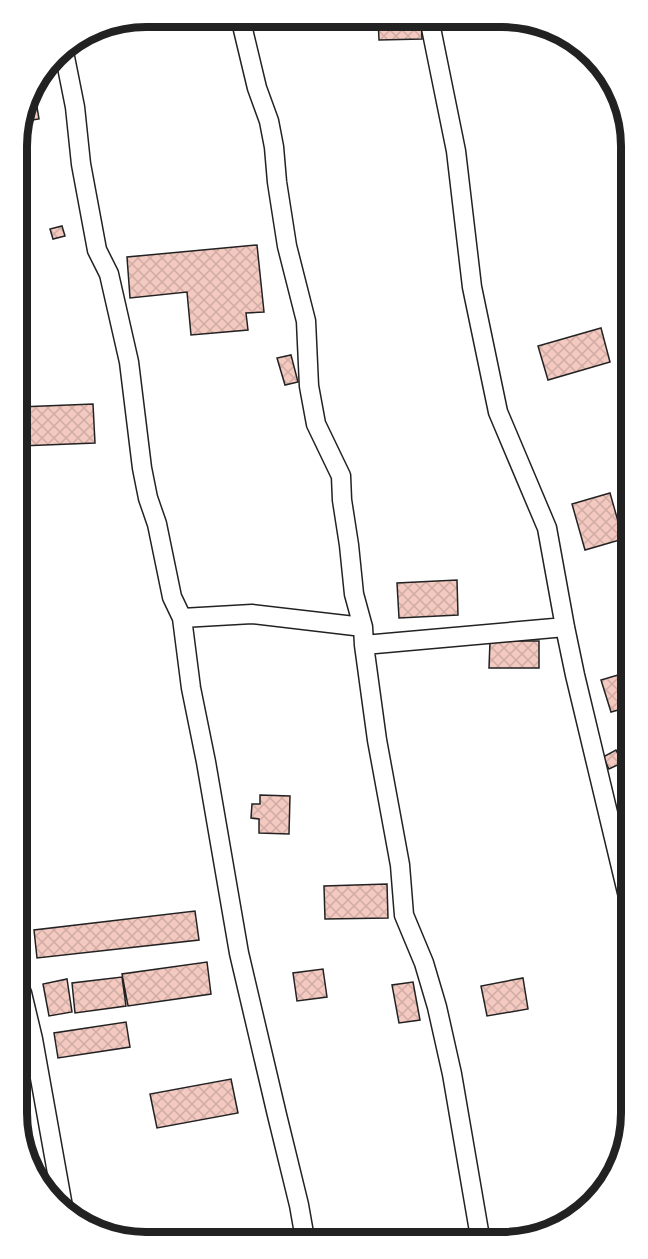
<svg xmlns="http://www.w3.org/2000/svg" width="648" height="1259" font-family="'Source Serif 4',serif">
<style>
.building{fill:url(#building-cross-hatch);stroke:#222;stroke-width:1.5}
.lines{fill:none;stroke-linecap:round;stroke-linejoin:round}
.street-casing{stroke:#222;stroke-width:21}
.street{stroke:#fff;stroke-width:18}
.rim{fill:none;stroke:#222;stroke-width:8}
</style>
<defs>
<pattern id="building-cross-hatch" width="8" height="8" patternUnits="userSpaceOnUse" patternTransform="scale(1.5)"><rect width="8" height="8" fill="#f3c9c0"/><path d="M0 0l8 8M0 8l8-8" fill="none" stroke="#d0aca5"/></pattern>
</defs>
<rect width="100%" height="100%" fill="#fff"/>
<path class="building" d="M378,18h43l1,21 -43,1z
M30,89h4l5,30 -19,3z
M62,226l3,10 -12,3 -3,-10z
M257,245l7,67 -18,1 2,17 -57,5 -4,-43 -57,6 -3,-41z
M601,328l9,34 -62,18 -10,-34z
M291,355l7,27 -13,3 -8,-27z
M93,404l2,39 -75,3 -1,-39z
M610,493l13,46 -38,11 -13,-46z
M457,580l1,35 -59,3 -2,-35z
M490,641h49v27h-50z
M628,672l1,35 -18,5 -10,-32z
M616,750l6,13 -13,6 -6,-12z
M260,795l30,1 -1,38 -30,-1v-14l-8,-1 1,-14h8z
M387,884l1,34 -63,1 -1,-33z
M195,911l4,29 -162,18 -3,-28z
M207,962l4,32 -83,12 -6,-32z
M323,969l4,28 -30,4 -4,-28z
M122,977l4,29 -51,7 -3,-30z
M523,978l5,31 -41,7 -6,-30z
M67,979l5,33 -23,4 -6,-32z
M413,982l7,38 -21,3 -7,-38z
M126,1022l4,25 -72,11 -4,-25z
M231,1079l7,34 -81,15 -7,-34z"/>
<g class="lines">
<defs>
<path id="street" d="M240,17l17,71 12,33 5,26 3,35 10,64 19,75 3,65 7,38 25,52 1,24 7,45 5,49 9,33 1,18 13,95 23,125 4,50 20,48 13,44 15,67 28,163
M429,18l27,133 16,136 26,125 49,116 18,99 10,48 55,230
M63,47l12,60 6,57 16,86 12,24 20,88 13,106 6,30 9,26 15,73 10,21 9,70 15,74 33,191 38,162 22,90 6,34
M182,618l70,-4 111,13
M364,645l201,-18
M22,993l11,46 31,173"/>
</defs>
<use href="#street" class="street-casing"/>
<use href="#street" class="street"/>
</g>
<path d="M0 0H648V1259H0ZM146 27H502A119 119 0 0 1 621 146V1113A119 119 0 0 1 502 1232H146A119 119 0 0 1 27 1113V146A119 119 0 0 1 146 27Z" fill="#fff" fill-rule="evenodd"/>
<path class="rim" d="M146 27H502A119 119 0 0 1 621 146V1113A119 119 0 0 1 502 1232H146A119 119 0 0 1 27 1113V146A119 119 0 0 1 146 27Z"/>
</svg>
